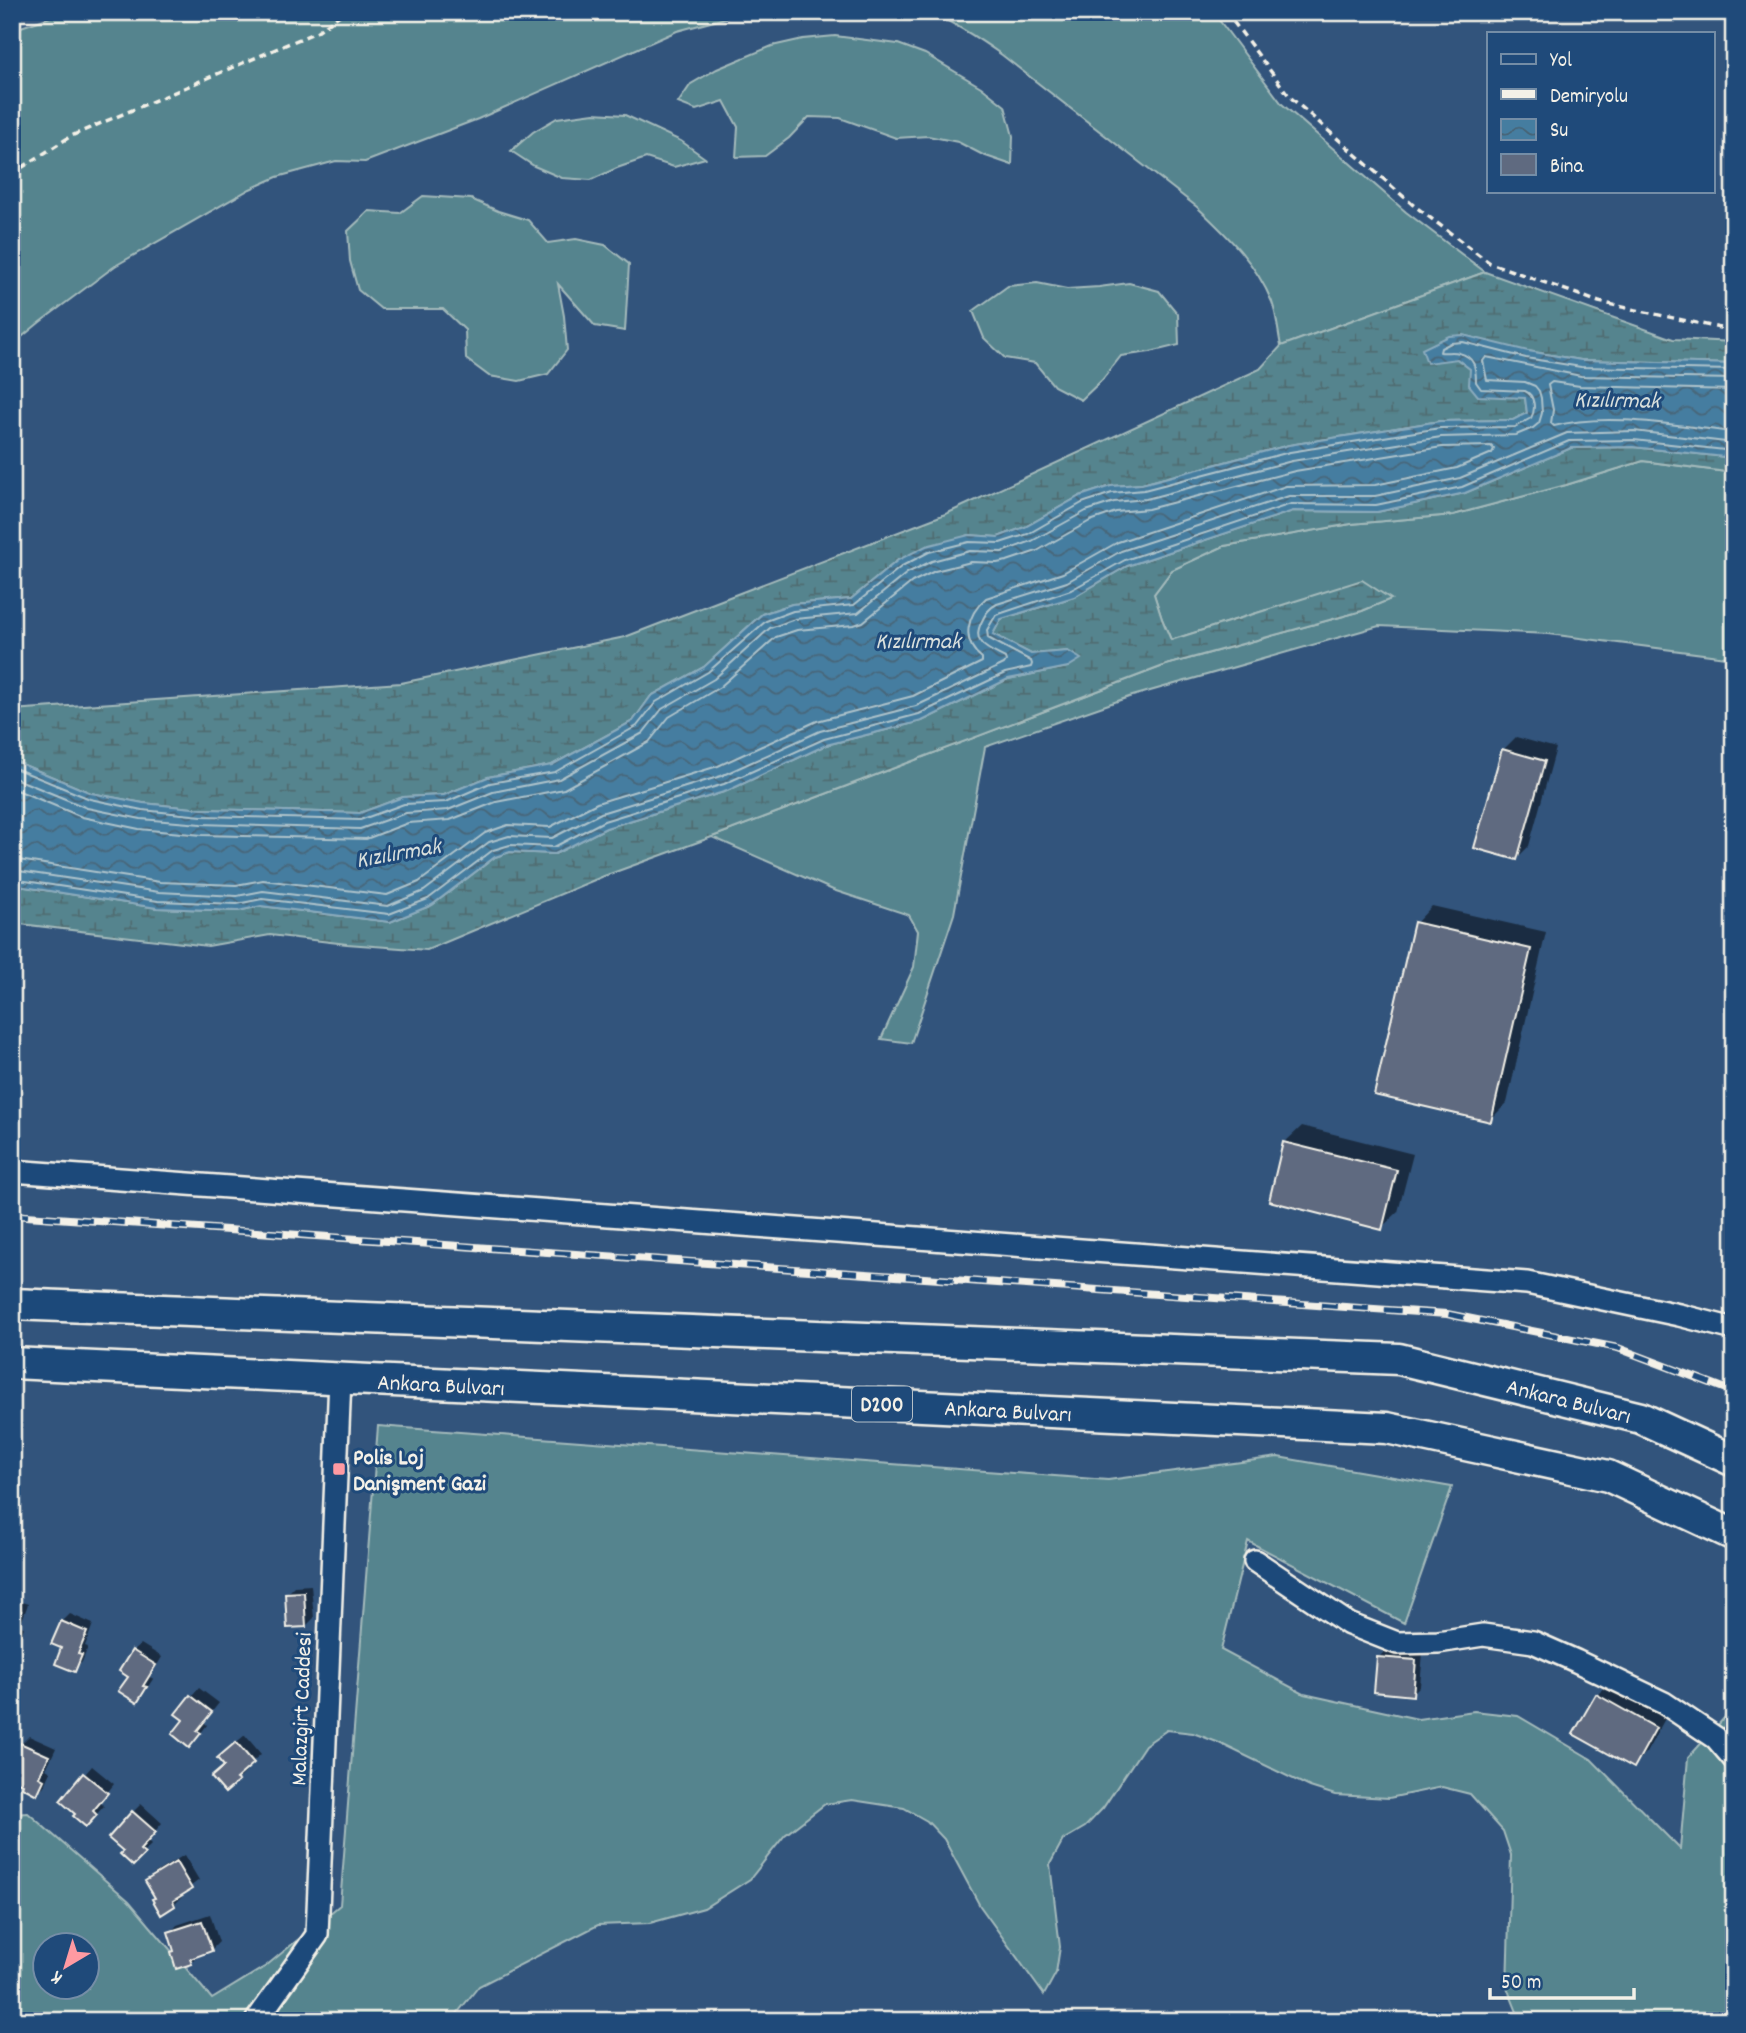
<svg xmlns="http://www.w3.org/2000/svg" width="1746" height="2033" font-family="Dekko,sans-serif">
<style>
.grass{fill:#54848e;stroke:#a4babb;stroke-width:2;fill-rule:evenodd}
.wetland{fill:url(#wetland-marsh);stroke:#a4babb;stroke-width:2}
.water{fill:url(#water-waves);stroke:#8babbd;stroke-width:2}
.shadow{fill:#0007}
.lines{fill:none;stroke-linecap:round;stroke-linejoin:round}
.shore{stroke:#aec3cb;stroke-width:2}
.building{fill:#5f6a80;stroke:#f4f1e8;stroke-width:2}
.minor-casing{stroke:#f4f1e8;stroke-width:26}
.highway-casing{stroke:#f4f1e8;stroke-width:35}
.path{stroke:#f4f1e8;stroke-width:3.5;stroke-dasharray:7 5;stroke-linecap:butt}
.minor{stroke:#1f4a7a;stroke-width:21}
.highway{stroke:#1f4a7a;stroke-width:30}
.rail-casing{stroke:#f4f1e8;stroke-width:8}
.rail{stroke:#1f4a7a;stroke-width:5;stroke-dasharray:16;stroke-linecap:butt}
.poi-dot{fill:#ff9aa2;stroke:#1f4a7a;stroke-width:2.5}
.labels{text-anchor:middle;stroke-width:6;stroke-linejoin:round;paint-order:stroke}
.shield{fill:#1f4a7a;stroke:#b4bfc7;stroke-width:2}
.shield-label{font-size:21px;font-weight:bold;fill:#f4f1e8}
.street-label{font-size:23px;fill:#f4f1e8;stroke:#1f4a7a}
.poi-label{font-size:23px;font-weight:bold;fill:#f4f1e8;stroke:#1f4a7a;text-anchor:start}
.water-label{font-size:24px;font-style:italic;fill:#dae0dd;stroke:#1f4a7a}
</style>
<defs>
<pattern id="wetland-marsh" width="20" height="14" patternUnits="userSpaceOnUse" patternTransform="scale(1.75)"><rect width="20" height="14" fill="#54848e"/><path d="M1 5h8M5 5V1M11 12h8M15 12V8" fill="none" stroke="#506c71"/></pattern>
<pattern id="water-waves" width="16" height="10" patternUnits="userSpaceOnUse" patternTransform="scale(1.75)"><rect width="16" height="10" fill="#457da0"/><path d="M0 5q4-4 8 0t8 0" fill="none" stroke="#476578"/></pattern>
</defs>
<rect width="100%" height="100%" fill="#32547c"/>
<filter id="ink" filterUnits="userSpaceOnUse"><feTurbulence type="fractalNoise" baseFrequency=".0143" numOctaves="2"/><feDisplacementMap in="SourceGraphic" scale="14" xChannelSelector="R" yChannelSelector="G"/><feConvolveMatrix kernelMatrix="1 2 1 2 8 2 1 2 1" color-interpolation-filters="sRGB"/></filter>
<g filter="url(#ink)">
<path class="grass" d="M65,12h683l-71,19 -199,88 -113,43 -29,-1 -59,16 -27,12 -135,77 -75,56 -28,23v-315z
M929,12h300l-10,8 63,84 124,108 79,60 -204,74c-3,-14 -4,-30 -9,-44 -16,-39 -45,-67 -75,-95l-195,-152c-24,-17 -47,-32 -73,-43z
M835,36l63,8 27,10 56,33 24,19 8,30 -1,29 -29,-10 -25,-13 -30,-6 -32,2 -56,-20 -31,-1 -20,21 -24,18 -29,1 2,-30 -14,-26 -28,9 -18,-7 13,-19 26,-15 55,-23 31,-7z
M594,113l31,2 56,26 24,17 -31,9 -28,-9 -29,10 -26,12 -29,-2 -28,-12 -23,-15 22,-19 24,-14z
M423,196l48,3 27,12 30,9 20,23 28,-4 29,6 24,19 -4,67 -30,-5 -37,-42 6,32 3,34 -19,24 -29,7 -30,-5 -23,-17 -1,-29 -22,-21h-62l-23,-19 -8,-29 -2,-30 21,-20 31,2z
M1037,283l30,6 32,-2 30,-4 30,8 19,23 1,31 -29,7 -29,4 -19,24 -21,20 -27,-14 -19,-23 -30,-5 -21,-20 -11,-27 35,-25z
M1643,461l91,12v185l-185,-24 -170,-8 -250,71 -144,50 -31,167 -43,129 -30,-4 33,-72 4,-36 -9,-16 -76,-25 -121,-53 454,-172 196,-54 28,-12 -124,11 -95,30 -9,-21 -8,-25 18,-24 52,-24 127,-22 102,-9 113,-30z
M378,1426l730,54 170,-23 174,30 -48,136 -156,-82 -27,109 83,44 114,25 56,-8 44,5 73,43 89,90 8,-91 46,-51v314h-209l-8,-9 -10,-25 4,-132 -8,-24 -33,-37 -28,-7 -53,11 -54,-3 -25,-8 -93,-45 -24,-9 -26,-3 -22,15 -42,63 -18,19 -22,13 -13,24 10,83 -4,26 -12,22 -64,-89 -36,-67 -17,-18 -23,-13 -52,-8 -27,4 -40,31 -35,44 -46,29 -54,15 -52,2 -119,61 -28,35h-439v-207l16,-1 101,88 83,98 54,-33 74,-61zM46,1946h42v42h-42z"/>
<path class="wetland" d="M1485,272l188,67 61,3v22l-153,-4 -53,-9 -71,8 13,10 55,29 2,15 -14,7 -73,1 -151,24 -147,39 -31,2 -31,10 -55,31 -27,10 -29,-2 -71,25 -47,39 -59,5 -30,10 -58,53 -53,29 -18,25 -81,44 -64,12 -44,18 -41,2 -43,16 -158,-4 -59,-6 -52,-10 -79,-33v-50l389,-27 224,-46 323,-124 312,-144 21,-23z
M1633,447l101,11v15l-91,-12 -77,24 -113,30 -102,9 -127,22 -52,24 -18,24 8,25 9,21 191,-60 29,19 -29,12 -196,54 -454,172 -108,39 -177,74 -80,-6 -77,-9 -62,11 -196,-23v-38l145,23 81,3 23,-5 129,16 42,-17 63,-48 15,-5 45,2 51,-26 121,-37 99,-46 96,-24 86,-42 60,-12v-16l-37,3 -38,-20 8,-15 73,-22 53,-31 166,-55 84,1 88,-19 106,-45z"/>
<path class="water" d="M1463,335l65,16 53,9 153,4v94l-101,-11 -62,1 -106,45 -88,19 -84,-1 -166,55 -53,31 -73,22 -8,15 38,20 37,-3 13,8 -13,8 -60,12 -86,42 -96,24 -99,46 -121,37 -51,26 -45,-2 -15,5 -63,48 -42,17 -129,-16 -23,5 -81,-3 -145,-23v-125l79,33 52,10 59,6 158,4 43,-16 41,-2 44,-18 64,-12 81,-44 18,-25 53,-29 58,-53 30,-10 59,-5 47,-39 28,-14 43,-11 29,2 27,-10 55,-31 31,-10 31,-2 147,-39 151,-24 73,-1 14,-7 -2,-15 -47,-2 -9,-11 1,-16 -13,-10 -30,4 -5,-14 27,-13z"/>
<path class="shadow" d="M1516,737l40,11 -27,98 -12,12 -14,-108z
M1432,906l114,26 -39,171 -17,17 -74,-197z
M1302,1126l111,28 -15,58 -17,16 -110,-28 14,-58z
M311,1585l3,33 -8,8 -20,-32 8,-8z
M12,1599l16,5 -8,22 4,1 -5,16 -7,7z
M70,1614l23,10 -8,22 3,1 -6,15 -8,8 -11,-23 -1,-25z
M141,1644l21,13 -12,20 3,2 -9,14 -8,8 -3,-50z
M1387,1649l36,4 -3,33 -8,8 -33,-37z
M1609,1683l58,32 -21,38 -13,13 -36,-71z
M199,1688l20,15 -15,19 3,3 -10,13 -11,-18 -9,-6z
M245,1735l16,19 -18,16 3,2 -7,7 -13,-14 1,-15z
M29,1736l27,12 -10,21 5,3 -6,13 -8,8 -12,-9 -4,-40z
M92,1766l22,18 -14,18 4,4 -10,11 -16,-4 -16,-12z
M141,1804l21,19 -15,18 4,4 -18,18v-51z
M184,1855l15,25 -18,14 1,3 -8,8 -27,-24 8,-8z
M210,1914l9,28 -8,8 -12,5 -8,8 -16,-13 -5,-17 7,-8z"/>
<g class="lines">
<path class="shore" d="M1734,390l-154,-4 -28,-4 -4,3 5,25 -2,13 3,3c54,-14 124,0 180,6
M12,767l78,32 52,11 60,6 158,4 44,-16 42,-2 44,-19 65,-11 82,-46 19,-24 52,-30 58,-51 27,-10 61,-6 48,-39 27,-14 40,-10 31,1 28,-9 54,-31 30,-10 32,-3 146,-38 150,-24 75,-1 16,-9c5,-8 4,-23 -6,-27l-44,-2 -5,-7c0,-14 -1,-25 -17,-29 -6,-2 -13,0 -19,-1l1,-4 10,-5 12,-1 63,16 55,9 153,3
M12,777l75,31 54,11 60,5 159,5 46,-16 42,-3 45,-18 66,-13 84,-46 19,-24 52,-30 56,-51 25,-9 63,-6 49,-40 25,-12 38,-10 32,1 30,-11 54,-30 28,-9 32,-3 146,-38 149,-24 75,-2 17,-7 6,-5 3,-10 -1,-15 -2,-7 -4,-5 -10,-4 -38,-2 -4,-19 3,-4 95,19 153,3
M12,788l70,29 57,12 63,6 164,4 42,-16 42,-3 46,-18 68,-13 85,-47 20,-25 51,-30 56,-50 21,-7 57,-5 9,-3 49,-40 23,-11 36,-9 26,1 10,-2 30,-10 53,-30 26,-9 32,-3 147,-38 147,-24 49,-1 3,3 -2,4 -35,15 -82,17 -89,1 -168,56 -55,31 -77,25c-19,17 -26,43 -4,60v4l-69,34 -96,25 -99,45 -121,37 -47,24 -42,-2 -23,8 -66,49 -32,13 -124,-15 -27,5 -76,-3 -148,-23
M12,870l147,22 78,4 26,-5 125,15 36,-15 65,-49 20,-6 43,2 49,-25 120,-37 99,-45 96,-25 88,-42 2,-3 -1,-3c-17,-9 -35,-14 -23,-37 4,-8 7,-13 15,-17l70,-22 54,-31 168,-55h86l85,-18 107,-45 67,-2 100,12
M12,879l146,22 79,3 25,-5 127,15 39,-15 65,-49 17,-5 44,2 50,-26 120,-37 100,-45 95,-25 86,-41 26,-6 1,-3 -1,-3 -43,-23 -1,-8 9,-15 75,-25 54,-30 166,-56 85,1 86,-18 107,-46 65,-1 100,11"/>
</g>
<path class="building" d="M1502,749l43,12 -28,99 -43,-12z
M1414,922l117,27 -40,173 -117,-27z
M1283,1142l114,28 -15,60 -113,-29z
M304,1592l2,35 -19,1 -2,-35z
M12,1609l9,2 -7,23 3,1 -5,17z
M61,1621l26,11 -9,22 4,1 -7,17 -20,-8 6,-16 -10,-4z
M132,1650l24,15 -13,21 4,1 -10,16 -19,-12 10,-14 -9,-6z
M1377,1657l39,3 -3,36 -39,-4z
M1596,1694l60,34 -22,40 -61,-34z
M190,1695l22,17 -15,19 4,2 -12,15 -17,-14 11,-14 -8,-6z
M236,1742l18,21 -18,16 3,2 -14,12 -14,-16 13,-11 -7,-8z
M20,1743l29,13 -10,21 5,3 -7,15 -15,-8 1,-3 -11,-4v-21z
M83,1773l25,20 -15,18 4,4 -11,12 -13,-11 2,-2 -15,-13z
M132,1811l24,21 -16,18 5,4 -12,12 -13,-12 3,-3 -15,-13z
M176,1862l16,27 -19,12 2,5 -14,9 -9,-16 3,-1 -10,-17z
M202,1921l10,30 -22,8 2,5 -16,5 -5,-17 3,-1 -6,-19z"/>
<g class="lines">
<defs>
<path id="minor" d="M12,1171l1515,112 152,32 55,14
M1255,1561l94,63 48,19 41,-1 45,-7 50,7 43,19 88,42 52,35 18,21
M256,2021l61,-86 23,-556"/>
<path id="highway" d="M12,1304l1387,55 242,59 93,43
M12,1363l1375,65 221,48 126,59"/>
</defs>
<use href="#minor" class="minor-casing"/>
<use href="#highway" class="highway-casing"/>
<path class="path" d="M1226,12l64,85 122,107 78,59 109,39 135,29
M12,174l59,-38 245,-104 28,-20"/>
<use href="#minor" class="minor"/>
<use href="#highway" class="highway"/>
<defs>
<path id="rail" d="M12,1215l1435,99 171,34 116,44"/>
</defs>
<use href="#rail" class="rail-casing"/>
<use href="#rail" class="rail"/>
</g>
</g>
<rect class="poi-dot" x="332" y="1462" width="14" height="14" rx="3.5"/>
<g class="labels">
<rect class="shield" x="852" y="1386.5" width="60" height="35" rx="5"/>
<g class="shield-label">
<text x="882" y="1411">D200</text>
</g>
<g class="street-label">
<text transform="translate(441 1384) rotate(3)" y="8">Ankara Bulvarı</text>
<text transform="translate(1569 1400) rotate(14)" y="8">Ankara Bulvarı</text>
<text transform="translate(1008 1410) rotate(3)" y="8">Ankara Bulvarı</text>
<text transform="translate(300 1709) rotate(-88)" y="8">Malazgirt Caddesi</text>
</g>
<g class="poi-label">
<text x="353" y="1464">Polis Loj<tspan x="353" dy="26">Danişment Gazi</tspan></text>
</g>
<g class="water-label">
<text transform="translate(1617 399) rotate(1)" y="8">Kızılırmak</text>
<text x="918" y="648">Kızılırmak</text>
<text transform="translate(398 852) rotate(-10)" y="8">Kızılırmak</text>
</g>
</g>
<rect width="1746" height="2033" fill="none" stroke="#1f4a7a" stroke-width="42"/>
<rect x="21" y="21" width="1704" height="1991" fill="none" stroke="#f4f1e8" stroke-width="2.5" filter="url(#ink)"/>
<rect x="1487" y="32" width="228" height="161" fill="#1f4a7a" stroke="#748da6" stroke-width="2"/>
<rect x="1501" y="54" width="35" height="10" fill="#1f4a7a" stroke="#748da6" stroke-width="2"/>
<text x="1550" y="66" font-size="21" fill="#f4f1e8">Yol</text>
<rect x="1501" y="89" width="35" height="10" fill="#f4f1e8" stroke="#748da6" stroke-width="2"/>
<text x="1550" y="102" font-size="21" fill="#f4f1e8">Demiryolu</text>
<rect x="1501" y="119" width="35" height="21" fill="url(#water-waves)" stroke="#748da6" stroke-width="2"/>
<text x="1550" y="136" font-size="21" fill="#f4f1e8">Su</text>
<rect x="1501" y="154" width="35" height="21" fill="#5f6a80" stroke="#748da6" stroke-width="2"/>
<text x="1550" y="172" font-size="21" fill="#f4f1e8">Bina</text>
<g transform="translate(66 1966) rotate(218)"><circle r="33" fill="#1f4a7a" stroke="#748da6" stroke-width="2"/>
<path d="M0-5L12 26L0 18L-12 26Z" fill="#ff9aa2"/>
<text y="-10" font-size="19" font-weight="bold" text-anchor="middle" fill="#f4f1e8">K</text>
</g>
<path d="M1490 1988v10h144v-10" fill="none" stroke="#f4f1e8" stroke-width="3.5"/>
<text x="1501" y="1988" font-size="21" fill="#f4f1e8" stroke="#1f4a7a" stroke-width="5" paint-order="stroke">50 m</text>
</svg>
